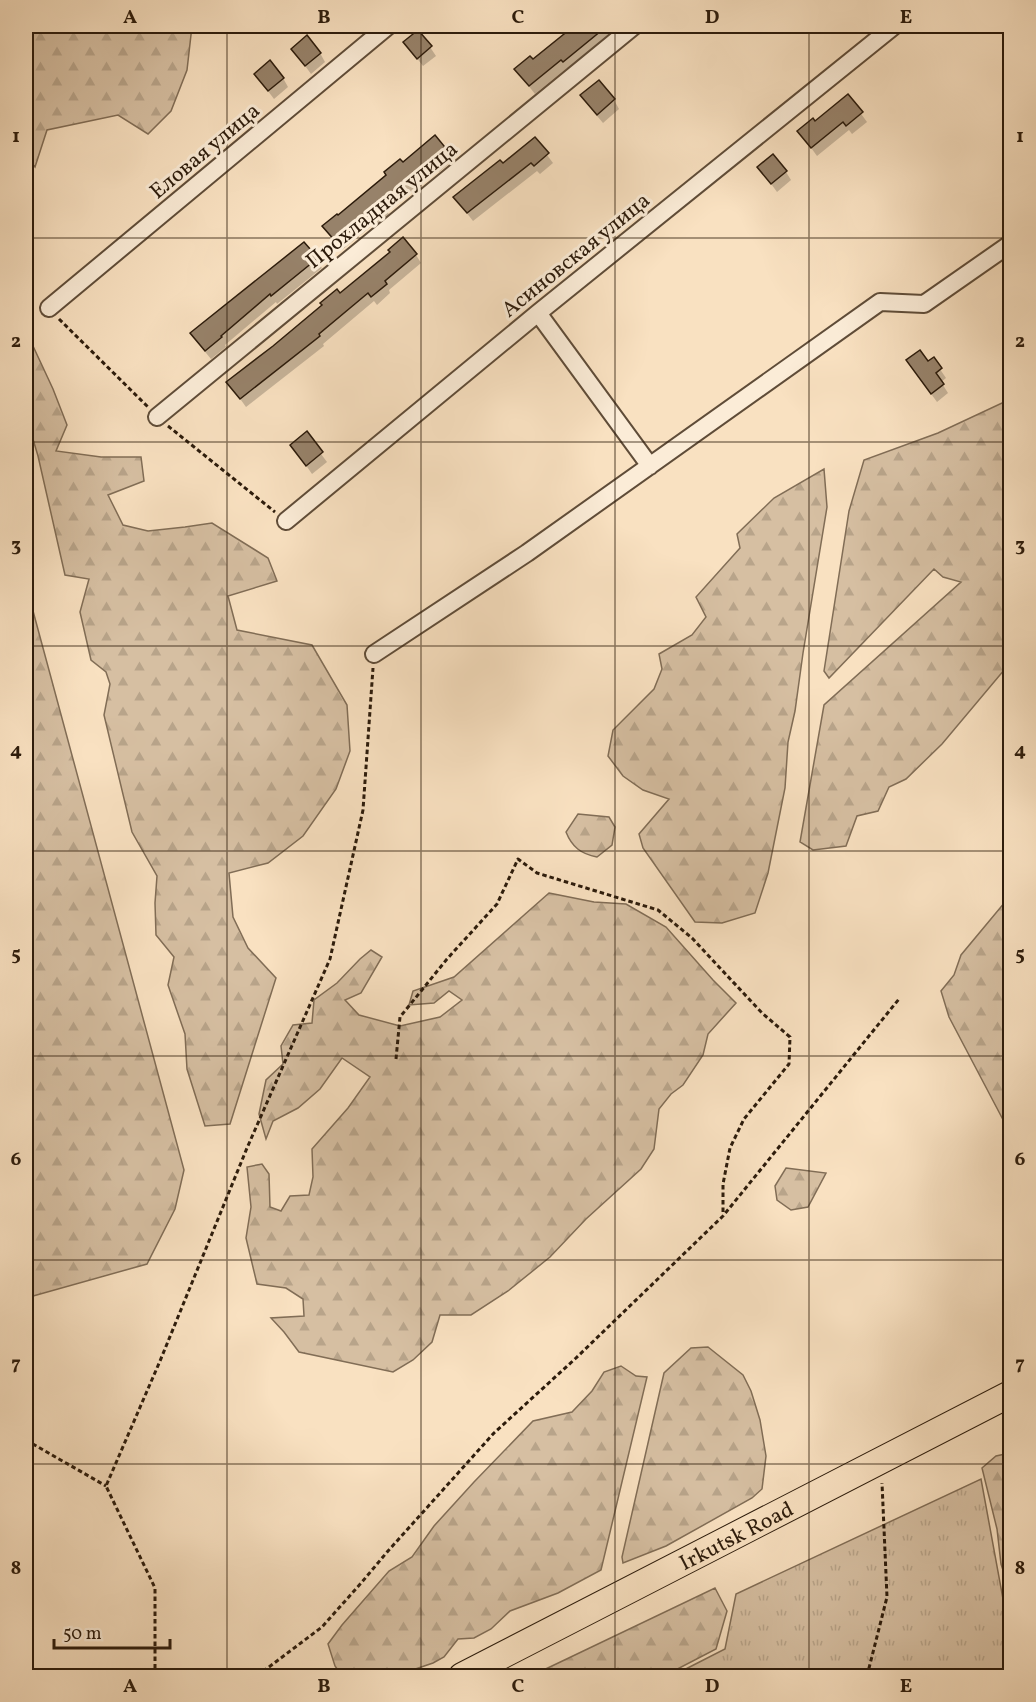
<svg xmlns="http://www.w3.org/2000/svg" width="1036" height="1702" font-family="Vollkorn,serif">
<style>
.grass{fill:url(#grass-tufts);stroke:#816d56;stroke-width:1.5}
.forest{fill:url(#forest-firs);stroke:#816d56;stroke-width:1.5}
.shadow{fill:#0003}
.building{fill:#97826a;stroke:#2c1b0b;stroke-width:1.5}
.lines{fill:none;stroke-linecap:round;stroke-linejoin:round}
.street-casing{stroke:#5f4c38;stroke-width:20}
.primary-casing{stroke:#2c1b0b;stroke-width:28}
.path{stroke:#2c1b0b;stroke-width:3;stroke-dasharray:4.5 3;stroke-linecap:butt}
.street{stroke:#fbecd7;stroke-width:16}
.primary{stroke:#f9e1c1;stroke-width:26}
.grid{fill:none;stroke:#2c1b0b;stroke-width:1.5;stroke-opacity:0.55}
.labels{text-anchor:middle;stroke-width:6;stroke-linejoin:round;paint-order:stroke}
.street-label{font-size:22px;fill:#2c1b0b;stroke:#fbecd7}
.neatline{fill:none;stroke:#2c1b0b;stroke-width:2}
.grid-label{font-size:20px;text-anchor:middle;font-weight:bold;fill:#2c1b0b}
</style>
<defs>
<pattern id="grass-tufts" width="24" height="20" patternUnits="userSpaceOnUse" patternTransform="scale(1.5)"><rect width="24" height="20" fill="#d6bfa2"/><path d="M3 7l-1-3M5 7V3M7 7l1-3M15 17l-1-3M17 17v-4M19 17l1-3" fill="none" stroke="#b8a48a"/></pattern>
<pattern id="forest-firs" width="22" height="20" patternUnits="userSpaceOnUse" patternTransform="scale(1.5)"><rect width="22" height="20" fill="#d6bfa2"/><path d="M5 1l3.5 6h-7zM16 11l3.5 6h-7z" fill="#b8a48a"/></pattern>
</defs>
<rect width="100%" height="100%" fill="#f9e1c1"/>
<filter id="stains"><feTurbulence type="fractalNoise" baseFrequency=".00333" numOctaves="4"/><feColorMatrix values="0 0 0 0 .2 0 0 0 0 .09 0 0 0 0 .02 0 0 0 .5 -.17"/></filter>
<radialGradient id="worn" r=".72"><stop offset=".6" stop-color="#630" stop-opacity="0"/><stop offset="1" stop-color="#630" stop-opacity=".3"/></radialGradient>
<path class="grass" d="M981,1479l29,158 -2,39h-336l53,-27 11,-55z"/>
<path class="forest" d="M26,26h166l-5,44 -16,41 -23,23 -30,-19 -71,15 -12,37 -9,-11z
M26,331l27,58 14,36 -11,26 45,6h40l3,24 -36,14 15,30 25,6 37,-4 27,-4 56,35 9,23 -49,15 9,34 75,15 35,60 3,46 -14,38 -33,47 -35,27 -39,10 4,44 15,31 28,30 -46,146 -25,2 -18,-57 -2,-35 -17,-49 6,-28 -18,-22 -1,-32 2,-27 -25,-44 -28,-117 6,-31 -4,-12 -15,-12 -11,-48 9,-33 -24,-4 -27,-119 -12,-40z
M1002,403h8v260l-68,81 -36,35 -17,8 -11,24 -21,5 -11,30 -33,4 -13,-8 24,-137 137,-123 -18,-5 -9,-8 -105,109 -5,-7 25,-160 15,-51 74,-27z
M824,469l3,38 -24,146 -8,58 -7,31 -3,46 -17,85 -13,40 -33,10 -27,-1 -52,-74 -4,-14 30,-35 -26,-9 -20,-14 -15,-20 5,-26 41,-41 8,-20 -3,-15 33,-19 14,-18 -10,-20 44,-49 -3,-14 37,-36z
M26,585l158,585 -9,39 -28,55 -121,34z
M578,814l31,3 6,10 -3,18 -15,12c-16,-3 -25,-10 -31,-25z
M549,893l45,9 32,2 40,23 47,53 23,23 -28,31 -5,21 -20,30 -12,9 -12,15 -5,40 -13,20 -55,50 -36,38 -42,34 -37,24h-31l-8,27 -19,18 -20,12 -94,-20 -15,-20 -13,-14 33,-2 -1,-17 -17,-11 -29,-4 -11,-46 5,-31 -4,-40 15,-3 7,10 1,33 11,4 9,-15 19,-1 4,-18 -1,-28 36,-41 22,-31 -28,-19 -22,31 -22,19 -25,13 -7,18 -7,-25 7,-34 17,-16 -2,-18 12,-21 19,-2 2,-23 23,-17 23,-24 11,-9 11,7 -21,36 -16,7 14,15 41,11 40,-9 22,-17 -13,-9 -15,12 -25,2 4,-14 41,-14z
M1010,896v237l-61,-116 -8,-26 13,-16 7,-20z
M786,1168l40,5 -18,34 -17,3 -14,-10 -2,-14z
M708,1347l35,28 8,16 9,29 6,36 -4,33 -10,9 -86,48 -43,17 -1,-6 42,-184 27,-25z
M621,1366l15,10 11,1 -46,193 -43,23 -48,18 -19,18 -17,9 -16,1 -14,18 -11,6 -38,13h-53l-7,-10 -7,-22 14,-19 47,-54 23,-14 22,-31 40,-44 59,-61 39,-9 20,-21 12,-19z
M1010,1453v138l-9,-27 -4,-35 -15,-61 14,-12z
M715,1588l12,23 -11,38 -52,27h-133z"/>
<path class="shadow" d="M580,26h43l-54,44 -2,-2 -32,26 -19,-24 17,-8z
M405,43l25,4 6,9 -13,10z
M293,49l27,4 5,9 -14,12z
M255,74l28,4 5,9 -14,12z
M599,82l15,18 5,9 -16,14 -16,-19 -5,-9z
M848,96l19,26 -15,12 -3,-4 -32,26 -18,-25 16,-7z
M535,139l18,24 -13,11 -3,-3 -64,50 -18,-23 48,-33z
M447,152l5,9 -13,11 -1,-2 -51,42 2,2 -14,12 -1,-2 -32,26 -13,-15 -5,-9 78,-62z
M759,167l27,5 5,8 -14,12z
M304,244l18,24 -45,36 -1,-2 -51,43 1,2 -15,12 -14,-17 -5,-9z
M416,255l5,8 -32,27 1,3 -13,12 -3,-4 -51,43 1,2 -78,61 -18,-25 112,-87z
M933,359l13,19 -5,4 7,11 -11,9 -24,-33z
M306,434l21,28 -15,12 -20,-29z"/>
<path class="building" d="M574,26h33l-44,36 -2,-2 -32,26 -15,-17 16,-13 3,3z
M418,30l14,16 -15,13 -14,-17z
M307,35l14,18 -16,13 -14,-17z
M270,60l14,18 -16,13 -14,-17z
M599,80l16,19 -18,16 -17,-20z
M848,94l15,18 -17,14 -3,-4 -32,26 -14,-17 16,-13 2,3z
M435,135l14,17 -16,12 -1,-2 -49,40 2,2 -16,14 -1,-2 -32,26 -14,-16 15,-12 1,1 48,-40 -2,-3 16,-13 3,3z
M535,137l14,16 -15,13 -3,-3 -64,50 -14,-16 47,-37 3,3z
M773,154l14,17 -16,13 -14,-17z
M403,237l14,17 -32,27 2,3 -16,13 -3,-4 -49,41 1,2 -80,63 -14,-17 47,-36 49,-41 -2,-2 17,-14 3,4 50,-41 -2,-2z
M304,242l14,16 -47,38 -1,-2 -49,42 1,1 -17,14 -15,-18z
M920,350l8,11 6,-4 8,11 -6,5 8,11 -13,10 -25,-34z
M307,431l16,21 -17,14 -16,-21z"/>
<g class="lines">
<defs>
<path id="street" d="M49,308l339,-282
M538,313l112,153
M157,417l477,-391
M286,521l252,-208 356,-287
M374,654l153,-101 353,-251 44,2 86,-60"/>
<g id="primary">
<path id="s1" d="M462,1676l548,-282"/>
</g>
</defs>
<use href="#street" class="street-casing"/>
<use href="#primary" class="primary-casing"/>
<path class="path" d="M59,319l89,88
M168,426l107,86
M396,1059l4,-42 47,-58 50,-55 21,-45 19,14 121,37 34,28 70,75 28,24 -1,27 -45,55 -14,29 -7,36v31
M26,1440l80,46
M155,1676v-88l-49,-102 54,-125 87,-213 83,-189 33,-149 10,-142
M257,1676l65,-49 40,-45 26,-31 106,-118 82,-75 147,-142 176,-217
M867,1676l20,-79 -5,-114"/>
<use href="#street" class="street"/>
<use href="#primary" class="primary"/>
</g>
<path class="grid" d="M227,26v1650M421,26v1650M615,26v1650M809,26v1650M26,238h984M26,442h984M26,646h984M26,851h984M26,1056h984M26,1260h984M26,1464h984"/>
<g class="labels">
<g class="street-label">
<text transform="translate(204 150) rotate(-40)" y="8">Еловая улица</text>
<text transform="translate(381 204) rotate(-39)" y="8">Прохладная улица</text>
<text transform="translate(575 254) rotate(-39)" y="8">Асиновская улица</text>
<text dy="8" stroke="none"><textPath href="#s1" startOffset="308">Irkutsk Road</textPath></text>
</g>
</g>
<rect width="1036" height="1702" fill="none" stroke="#f9e1c1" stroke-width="66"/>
<path d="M54 1639v9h116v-9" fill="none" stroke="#2c1b0b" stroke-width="3"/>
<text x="63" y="1639" font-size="18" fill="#2c1b0b" stroke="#fbecd7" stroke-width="4.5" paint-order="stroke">50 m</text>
<rect x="33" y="33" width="970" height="1636" class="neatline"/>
<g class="grid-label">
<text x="130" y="23">A</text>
<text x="324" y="23">B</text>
<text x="518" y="23">C</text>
<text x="712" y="23">D</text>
<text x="906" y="23">E</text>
<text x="16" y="142">1</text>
<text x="1020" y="142">1</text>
<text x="16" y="347">2</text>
<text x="1020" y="347">2</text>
<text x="16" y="551">3</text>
<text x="1020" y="551">3</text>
<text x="16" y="756">4</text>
<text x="1020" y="756">4</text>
<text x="16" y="960">5</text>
<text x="1020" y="960">5</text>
<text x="16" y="1165">6</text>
<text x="1020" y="1165">6</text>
<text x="16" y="1369">7</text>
<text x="1020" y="1369">7</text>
<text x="16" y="1574">8</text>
<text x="1020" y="1574">8</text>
<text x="130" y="1692">A</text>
<text x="324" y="1692">B</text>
<text x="518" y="1692">C</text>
<text x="712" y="1692">D</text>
<text x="906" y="1692">E</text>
</g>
<rect width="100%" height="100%" filter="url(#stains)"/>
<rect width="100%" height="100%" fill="url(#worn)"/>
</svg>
